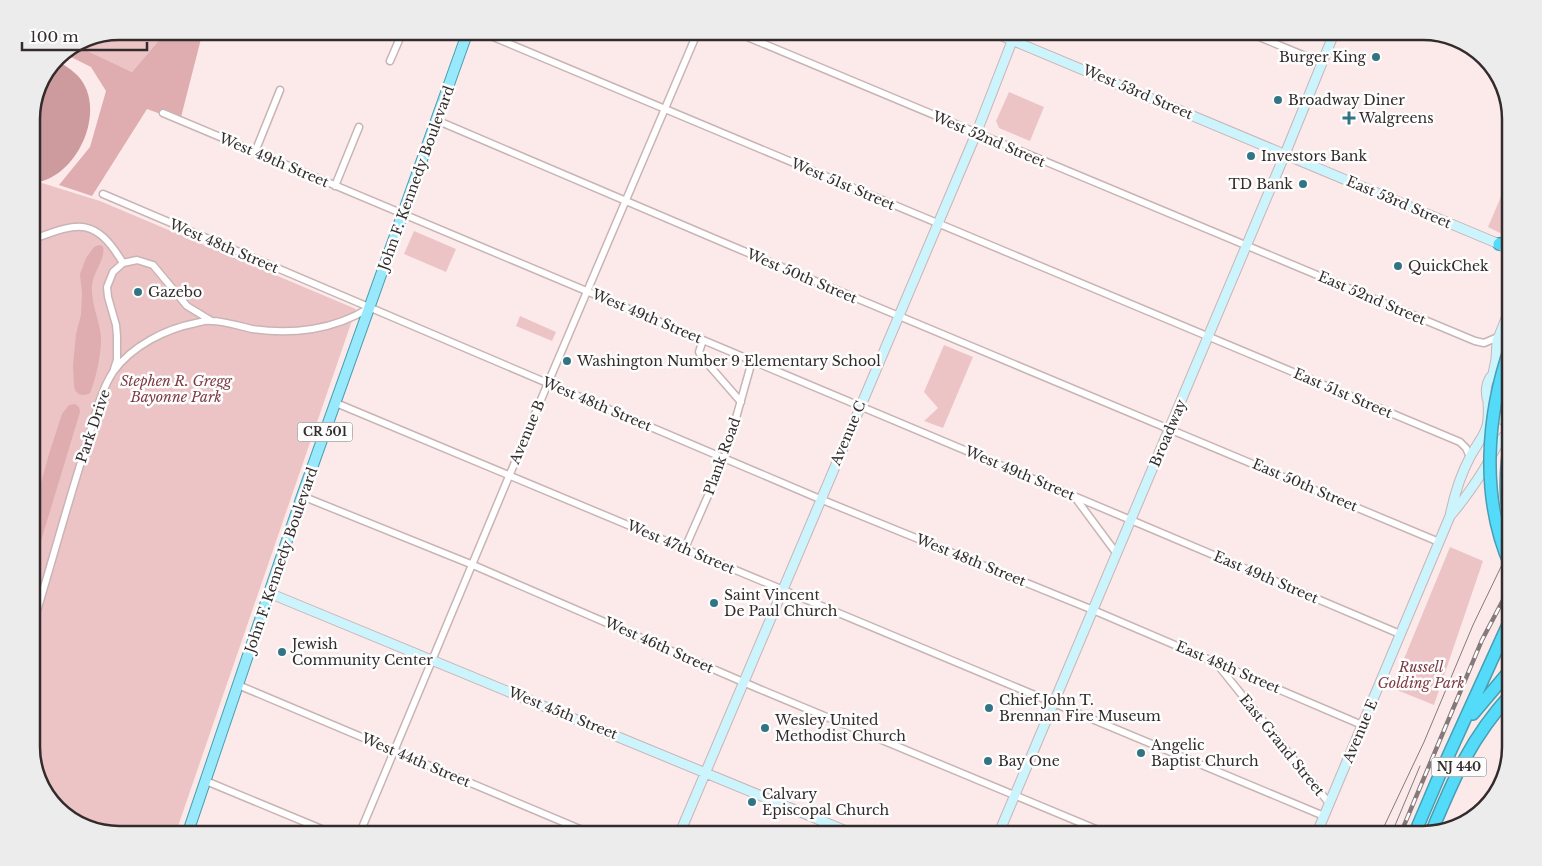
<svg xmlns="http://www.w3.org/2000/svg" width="1542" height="866" font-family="'Libre Baskerville',serif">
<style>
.green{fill:#edc4c6}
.forest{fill:#dfacaf}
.water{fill:#cd9a9d}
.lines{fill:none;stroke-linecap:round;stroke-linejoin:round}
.street-casing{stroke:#c9b4b5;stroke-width:9}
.secondary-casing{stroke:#c9b4b5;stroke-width:11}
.primary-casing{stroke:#499eb1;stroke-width:12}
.highway-casing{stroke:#499eb1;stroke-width:14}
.street{stroke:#fff;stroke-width:6}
.secondary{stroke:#ccf4fd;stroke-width:9}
.primary{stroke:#98e9fb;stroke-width:10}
.highway{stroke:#54dbf9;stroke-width:11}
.tram{stroke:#85797a;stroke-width:1}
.rail-casing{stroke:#85797a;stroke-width:4.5}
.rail{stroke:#fdfdfd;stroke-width:2.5;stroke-dasharray:8;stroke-linecap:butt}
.highway-bridge-casing{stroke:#499eb1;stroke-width:14;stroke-linecap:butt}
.highway-bridge{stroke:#54dbf9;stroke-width:11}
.poi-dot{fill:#317585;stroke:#fdfdfd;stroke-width:2}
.labels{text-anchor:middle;stroke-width:5;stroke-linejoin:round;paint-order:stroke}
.shield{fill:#fdfdfd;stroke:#706b6b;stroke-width:1}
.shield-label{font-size:12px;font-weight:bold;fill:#342c2c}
.poi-label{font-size:14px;fill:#342c2c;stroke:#fdfdfd;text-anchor:start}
.street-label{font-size:14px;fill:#342c2c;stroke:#fdfdfd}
.park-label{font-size:14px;font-style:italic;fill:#7d3b43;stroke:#fdfdfd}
.rim{fill:none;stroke:#342c2c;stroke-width:2.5}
</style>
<rect width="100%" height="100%" fill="#fceaeb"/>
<path class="green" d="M119,31h48l-35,41 -57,-27 10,-7z
M1009,92l35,15 -14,34 -31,-13 -3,-7z
M1511,173v62h-7l-16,-8z
M31,183h11l58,18 256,108 -181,526h-56l-44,-12 -29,-27 -15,-43z
M414,231l42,18 -10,23 -42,-18z
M520,316l36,16 -4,9 -36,-15z
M944,345l29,12 -30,71 -19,-7 14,-13 -14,-16z
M1450,547l33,14 -49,144 -42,-17z"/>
<path class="forest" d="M167,31h36l-23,90 -33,-12 -55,87 -33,-11 31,-38 16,-56 -15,-24 -28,-14 12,-8 57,27z
M99,245l4,1c3,14 -10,25 -11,40 -1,18 7,33 9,50 1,14 -5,44 -11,57 -6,4 -15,2 -16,-7l-1,-21 3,-31 5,-19 1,-22 -2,-19 6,-16 8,-11z
M75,404l4,3 1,5 -49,162v-55l18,-65 13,-40 7,-9z"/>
<path class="water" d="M56,60c7,4 16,10 22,16 31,34 -2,105 -47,107v-70z"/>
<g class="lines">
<defs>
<path id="street" d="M479,31l981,411 6,6 4,9
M733,31l742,310 9,2 14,-6
M1245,31l77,32
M390,61l13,-30
M163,113l956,402 281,119
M436,120l298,127 705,295
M255,152l25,-62
M335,186l24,-59
M103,194l717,305 273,111 269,115
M31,240c47,-17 63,-25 92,23
M703,340l-4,12 2,4 40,46
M114,369l3,-9v-24l-1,-11 -8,-28 -1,-10 6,-15 10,-9 14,-3 16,5 34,41 23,14
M336,403l988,413
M302,496l171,69 284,123 353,147
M1074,496l43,58
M685,548l40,-91 27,-96
M31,631c19,-62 36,-126 56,-188 7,-23 13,-51 26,-71 19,-26 52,-43 83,-49 5,-1 10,-3 15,-2 13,0 28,5 41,8 40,6 82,1 117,-21
M1217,664l112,139
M238,685l356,150
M206,781l130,54
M359,835l189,-452 150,-352"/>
<path id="secondary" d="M990,31l509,213 12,8
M1511,365h-5c-4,2 -9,5 -13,9 -15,16 -3,45 18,49
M1493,374l3,-15 1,-18 14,-35
M1450,516c14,-16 25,-32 36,-50 8,-13 11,-27 25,-35
M269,593l587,242
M679,835l297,-701 40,-103
M998,835l287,-681 50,-123
M1316,835l134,-319c4,-20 10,-40 20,-59 13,-24 20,-24 18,-54"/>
<path id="primary" d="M187,835l115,-339 166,-465"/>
<path id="highway" d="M1499,244l12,-1
M1511,435c-5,29 -8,61 0,91
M1473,714l38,-45
M1431,833c23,-55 39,-94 80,-139
M1414,835l26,-61 71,-156"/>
</defs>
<use href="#street" class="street-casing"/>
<use href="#secondary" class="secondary-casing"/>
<use href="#primary" class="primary-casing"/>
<use href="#highway" class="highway-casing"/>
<use href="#street" class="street"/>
<use href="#secondary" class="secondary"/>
<use href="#primary" class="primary"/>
<use href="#highway" class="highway"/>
<path class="tram" d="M1380,835l44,-93 49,-117 38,-79
M1391,835l29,-69"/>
<defs>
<path id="rail" d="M1400,835l82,-195 29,-55"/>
</defs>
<use href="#rail" class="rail-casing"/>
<use href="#rail" class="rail"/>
<defs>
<path id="highway-bridge" d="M1511,345c-25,70 -31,153 0,222"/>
</defs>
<use href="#highway-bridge" class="highway-bridge-casing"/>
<use href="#highway-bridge" class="highway-bridge"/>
</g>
<g class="poi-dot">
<circle cx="1376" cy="57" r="5"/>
<circle cx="1278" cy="100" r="5"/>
<path d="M1346.5 110.5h5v5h5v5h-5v5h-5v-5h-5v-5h5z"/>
<circle cx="1251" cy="156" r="5"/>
<circle cx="1303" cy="184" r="5"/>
<circle cx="1398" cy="266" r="5"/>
<circle cx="138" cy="292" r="5"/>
<circle cx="567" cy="361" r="5"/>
<circle cx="714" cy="603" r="5"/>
<circle cx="282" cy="652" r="5"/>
<circle cx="989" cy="708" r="5"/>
<circle cx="765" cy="728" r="5"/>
<circle cx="1141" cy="753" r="5"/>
<circle cx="988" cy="761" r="5"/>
<circle cx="752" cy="802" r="5"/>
</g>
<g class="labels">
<g class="shield">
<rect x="297.5" y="422.5" width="55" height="19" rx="4"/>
<rect x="1431.5" y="757.5" width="55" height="19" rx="4"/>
</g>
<g class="shield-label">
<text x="325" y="436">CR 501</text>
<text x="1459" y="771">NJ 440</text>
</g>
<g class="poi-label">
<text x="1366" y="62" text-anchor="end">Burger King</text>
<text x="1288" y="105">Broadway Diner</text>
<text x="1359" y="123">Walgreens</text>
<text x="1261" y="161">Investors Bank</text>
<text x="1293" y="189" text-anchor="end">TD Bank</text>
<text x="1408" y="271">QuickChek</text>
<text x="148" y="297">Gazebo</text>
<text x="577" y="366">Washington Number 9 Elementary School</text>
<text x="724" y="600">Saint Vincent<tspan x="724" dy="16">De Paul Church</tspan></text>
<text x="292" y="649">Jewish<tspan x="292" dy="16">Community Center</tspan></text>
<text x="999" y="705">Chief John T.<tspan x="999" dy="16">Brennan Fire Museum</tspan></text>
<text x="775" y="725">Wesley United<tspan x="775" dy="16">Methodist Church</tspan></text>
<text x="1151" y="750">Angelic<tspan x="1151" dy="16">Baptist Church</tspan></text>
<text x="998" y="766">Bay One</text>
<text x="762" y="799">Calvary<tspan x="762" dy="16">Episcopal Church</tspan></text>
</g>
<g class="street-label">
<text transform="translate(1138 92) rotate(23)" y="5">West 53rd Street</text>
<text transform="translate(989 139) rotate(23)" y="5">West 52nd Street</text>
<text transform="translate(274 160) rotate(23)" y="5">West 49th Street</text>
<text transform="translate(416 178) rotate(-70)" y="5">John F. Kennedy Boulevard</text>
<text transform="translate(843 184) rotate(23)" y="5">West 51st Street</text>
<text transform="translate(1399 202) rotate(23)" y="5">East 53rd Street</text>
<text transform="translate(224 246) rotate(23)" y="5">West 48th Street</text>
<text transform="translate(802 276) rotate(23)" y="5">West 50th Street</text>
<text transform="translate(1372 298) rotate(23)" y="5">East 52nd Street</text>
<text transform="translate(647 316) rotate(23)" y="5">West 49th Street</text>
<text transform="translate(1343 393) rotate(23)" y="5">East 51st Street</text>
<text transform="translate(597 404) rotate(23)" y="5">West 48th Street</text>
<text transform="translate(93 426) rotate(-71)" y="5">Park Drive</text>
<text transform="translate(527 432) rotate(-67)" y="5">Avenue B</text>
<text transform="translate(848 433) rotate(-67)" y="5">Avenue C</text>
<text transform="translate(1168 433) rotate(-67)" y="5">Broadway</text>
<text transform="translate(722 456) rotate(-70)" y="5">Plank Road</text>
<text transform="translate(1020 473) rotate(23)" y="5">West 49th Street</text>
<text transform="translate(1305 485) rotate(23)" y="5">East 50th Street</text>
<text transform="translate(681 547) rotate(23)" y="5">West 47th Street</text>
<text transform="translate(281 560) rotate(-71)" y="5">John F. Kennedy Boulevard</text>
<text transform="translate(971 560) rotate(22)" y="5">West 48th Street</text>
<text transform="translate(1266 577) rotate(23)" y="5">East 49th Street</text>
<text transform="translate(659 645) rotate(24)" y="5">West 46th Street</text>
<text transform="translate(1228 667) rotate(23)" y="5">East 48th Street</text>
<text transform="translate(563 713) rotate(22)" y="5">West 45th Street</text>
<text transform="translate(1360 731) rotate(-67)" y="5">Avenue E</text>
<text transform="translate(1282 745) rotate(51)" y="5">East Grand Street</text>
<text transform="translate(416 760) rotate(23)" y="5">West 44th Street</text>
</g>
<g class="park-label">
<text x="176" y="386">Stephen R. Gregg<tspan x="176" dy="16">Bayonne Park</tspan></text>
<text x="1421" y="672">Russell<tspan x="1421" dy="16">Golding Park</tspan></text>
</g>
</g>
<path d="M0 0H1542V866H0ZM119 40H1423A79 79 0 0 1 1502 119V747A79 79 0 0 1 1423 826H119A79 79 0 0 1 40 747V119A79 79 0 0 1 119 40Z" fill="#edecec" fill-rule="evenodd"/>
<path class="rim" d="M119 40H1423A79 79 0 0 1 1502 119V747A79 79 0 0 1 1423 826H119A79 79 0 0 1 40 747V119A79 79 0 0 1 119 40Z"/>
<path d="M22 42v8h125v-8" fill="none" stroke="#342c2c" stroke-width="2.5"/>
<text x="30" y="42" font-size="15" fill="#342c2c" stroke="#fdfdfd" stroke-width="4" paint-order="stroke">100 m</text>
</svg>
